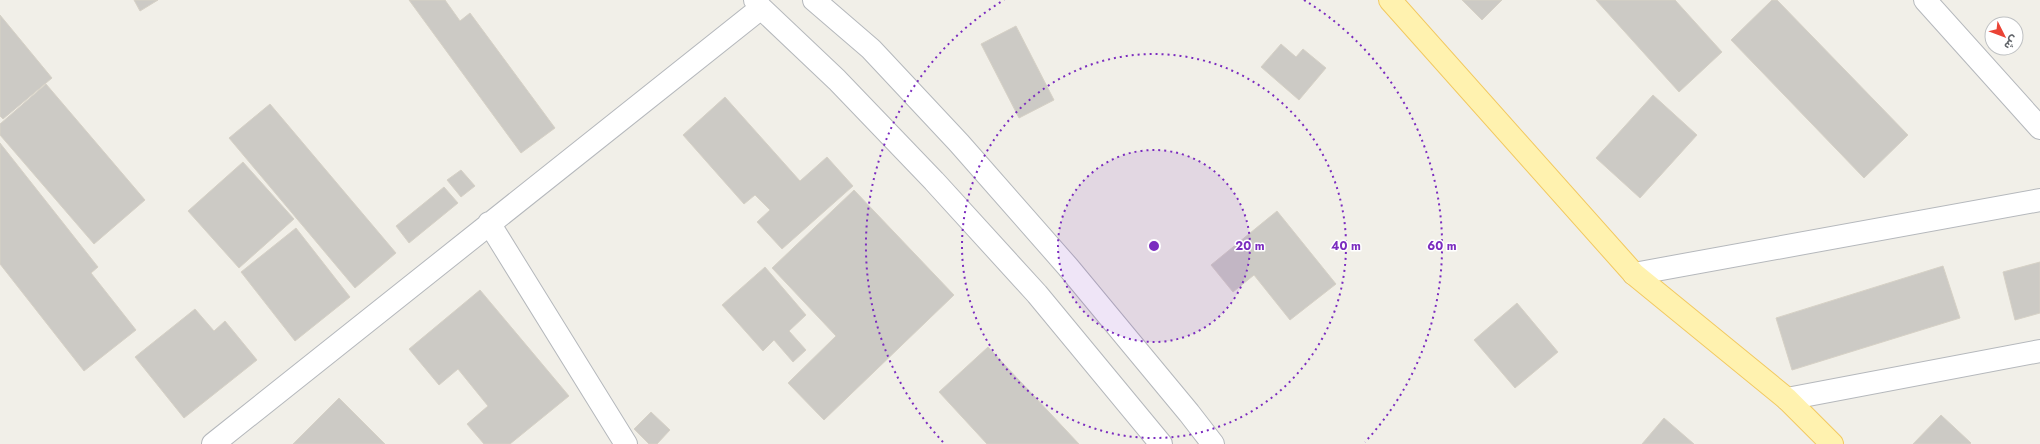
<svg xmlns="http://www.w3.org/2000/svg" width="2040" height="444" font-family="Jost,'Noto Sans Arabic',sans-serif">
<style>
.building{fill:#cccac5;stroke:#d6d1c6}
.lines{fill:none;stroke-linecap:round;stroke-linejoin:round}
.minor-casing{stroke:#b5b8bc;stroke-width:24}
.major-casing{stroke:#f2c960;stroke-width:24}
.minor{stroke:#fff;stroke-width:22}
.major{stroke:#fff2af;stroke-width:22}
.ring{fill:none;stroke:#7b2cbf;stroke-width:2;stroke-dasharray:2 4}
.centre{fill:#7b2cbf;stroke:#fff;stroke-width:2}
.ring-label{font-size:12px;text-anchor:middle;font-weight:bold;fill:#7b2cbf;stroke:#fff;stroke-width:3;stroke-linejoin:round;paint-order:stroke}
</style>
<rect width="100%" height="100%" fill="#f1efe8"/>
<path class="building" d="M134,0h24l-18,11z
M409,0h36l15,21 10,-8 85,115 -34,25z
M1462,0h40l-20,20z
M1596,0h79l47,52 -43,40z
M1772,0h5l131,135 -44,43 -133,-138z
M0,15l52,63 -49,41 -3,-3z
M1016,26l38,74 -35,18 -38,-74z
M1281,44l15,13 7,-8 23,19 -27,32 -38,-33z
M46,84l99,116 -51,44 -94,-109v-11z
M1653,95l44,40 -57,63 -44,-40z
M725,97l75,84 27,-24 26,29 -71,63 -25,-27 13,-12 -15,-15 -11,9 -61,-69z
M270,104l126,149 -41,35 -126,-150z
M0,143l98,124 -7,6 45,57 -52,41 -84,-107z
M243,162l51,57 -55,49 -51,-57z
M461,170l14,16 -14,11 -14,-17z
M444,187l14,16 -49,40 -13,-17z
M854,190l100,105 -130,125 -36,-37 48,-47 -64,-68z
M1277,211l59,73 -46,36 -36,-45 -21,17 -22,-27z
M296,228l54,69 -55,44 -54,-69z
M2040,262v51l-25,7 -12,-48z
M1943,266l17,52 -168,52 -16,-52z
M765,267l41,48 -17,16 17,19 -13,12 -19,-22 -11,11 -41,-46z
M480,290l89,106 -59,48h-26l-17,-20 21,-18 -30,-37 -19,16 -30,-36z
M1517,303l41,49 -43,36 -41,-48z
M195,309l19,22 11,-10 32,39 -73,58 -49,-61z
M988,347l91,97h-92l-48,-52z
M339,398l46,46h-92z
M651,412l19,18 -13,14h-8l-15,-15z
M1941,415l30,28 -1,1h-57z
M1664,418l30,26h-52z"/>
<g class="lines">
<defs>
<path id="minor" d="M755,0l6,8 76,72 97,101 103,113 124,150
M814,0l57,49 88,94 109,124 121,146 24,31
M1925,0l115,128
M489,223l137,221
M1634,274l406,-74
M1787,399l253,-48
M213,444l548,-436"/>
<path id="major" d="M1390,0l244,274 153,125 45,45"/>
</defs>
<use href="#minor" class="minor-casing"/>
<use href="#major" class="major-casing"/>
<use href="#minor" class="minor"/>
<use href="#major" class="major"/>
</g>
<circle cx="1154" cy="246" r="96" fill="#7b2cbf" fill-opacity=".12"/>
<g class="ring">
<circle cx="1154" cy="246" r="96"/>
<circle cx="1154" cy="246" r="192"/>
<path d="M943 442A288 288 0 0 1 1004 0M1304 0A288 288 0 0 1 1365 442"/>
</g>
<circle cx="1154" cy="246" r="6" class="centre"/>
<g class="ring-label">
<text x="1250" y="250">20 m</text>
<text x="1346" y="250">40 m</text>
<text x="1442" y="250">60 m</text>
</g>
<g transform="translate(2004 36) rotate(132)"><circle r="19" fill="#ffffff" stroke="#bfc1c3"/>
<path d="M0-3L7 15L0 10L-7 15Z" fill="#ea4335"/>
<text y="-6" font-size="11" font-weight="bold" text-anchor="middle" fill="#5f6368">ش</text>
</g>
</svg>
